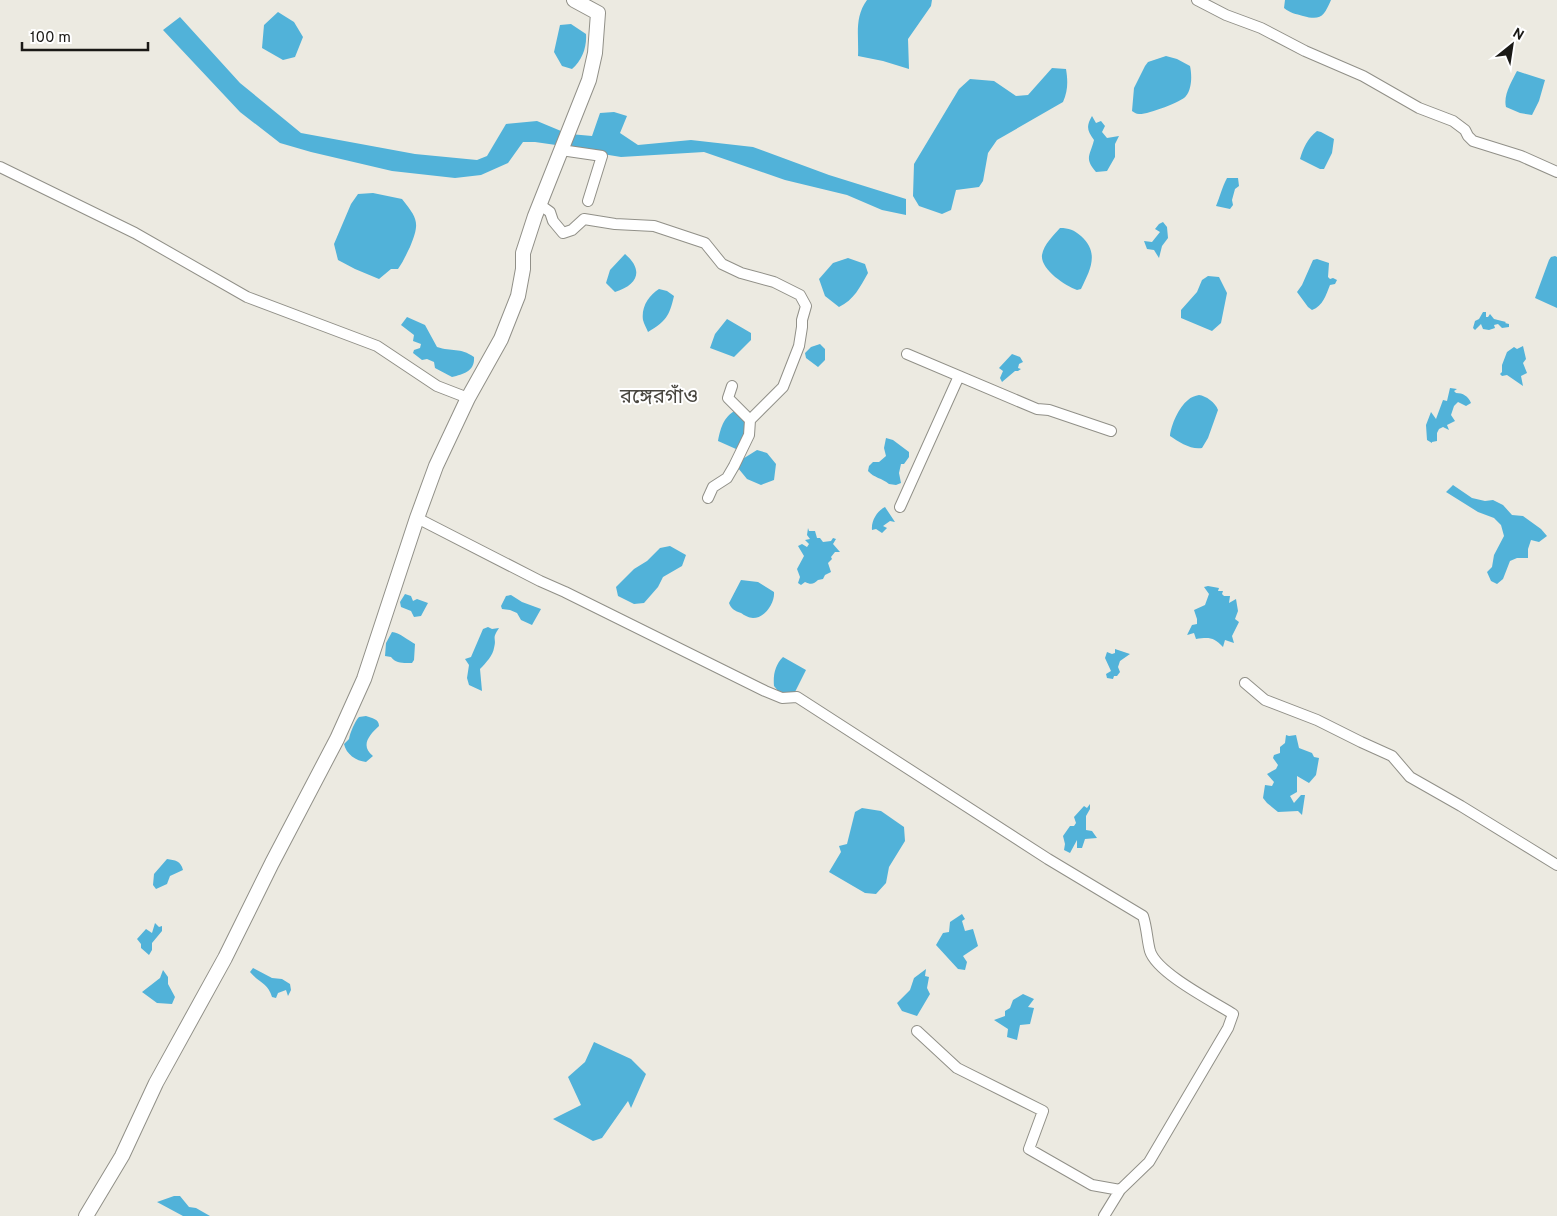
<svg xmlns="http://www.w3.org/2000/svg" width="1557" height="1216" font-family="Overpass,'Noto Sans Bengali',sans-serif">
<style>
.water{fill:#51b2d9}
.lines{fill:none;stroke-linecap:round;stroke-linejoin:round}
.street-casing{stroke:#919088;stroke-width:12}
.secondary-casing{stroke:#919088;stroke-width:16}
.street{stroke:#fff;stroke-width:10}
.secondary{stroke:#fff;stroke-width:14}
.labels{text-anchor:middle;stroke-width:4;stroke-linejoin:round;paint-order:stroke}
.quarter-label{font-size:20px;fill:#494740;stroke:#fff}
</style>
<rect width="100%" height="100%" fill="#eceae1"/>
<path class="water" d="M867,0h65l-1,6 -23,33 1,30 -26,-8 -25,-5c1,-21 -4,-38 9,-56z
M1285,0h46c-7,16 -10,21 -28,16 -7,-2 -13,-3 -19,-8z
M278,12l16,10 9,15 -8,20 -12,3 -21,-12 2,-23z
M180,17l60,66 61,50 114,21 62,6 10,-4 19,-32 31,-3 24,10 -5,14 -21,-3h-12l-15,21 -27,12 -26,3 -63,-7 -81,-19 -31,-9 -40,-31 -77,-82z
M571,24l15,10c1,13 -4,27 -14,35l-10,-3 -8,-14 6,-27z
M1166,56l11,3 13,7c2,9 2,23 -4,30 -4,6 -40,19 -47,18 -3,0 -5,-2 -7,-3l2,-23 11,-22 3,-4z
M1052,68l14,1c2,12 2,22 -3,33l-66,38 -9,13 -5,28 -4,6 -23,3 -5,20 -9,4 -23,-8 -6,-10 1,-32 45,-75 11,-10 24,2 22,15 12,-1z
M1517,71l28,9 -6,21 -7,14 -12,-2 -14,-6c-3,-12 6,-26 11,-36z
M614,112l13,4 -7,17 18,12 53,-5 62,7 76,28 77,24v16l-24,-5 -35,-15 -62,-15 -81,-28 -83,5 -55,-9 4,-14 22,2 8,-23z
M1092,116l4,7 5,-2 4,5 -3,6 5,6 12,-2 -4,8v13l-8,14 -11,1c-12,-14 -6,-16 -2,-32 -7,-9 -8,-14 -2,-24z
M1317,131l4,1 13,7 -2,14 -8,16h-4l-20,-10c3,-11 8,-21 17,-28z
M1227,178h11l1,8 -4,3 -3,11 1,5 -3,4 -14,-3c4,-9 6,-19 11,-28z
M373,193l29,6c16,20 18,24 8,48 -4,8 -7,15 -12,22h-7l-12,10 -24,-10 -17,-9 -4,-16 17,-40 7,-10z
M1163,222l4,5 1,11 -6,8 -3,12 -5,-8 -7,-1 -3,-8 8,1 8,-10 -5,-3 4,-5z
M1060,228c9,0 14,2 21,8 19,17 9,34 0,53l-4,1c-12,-4 -37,-21 -35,-35 2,-11 11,-19 18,-27z
M625,254c19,16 13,31 -10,38l-9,-9 4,-13z
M1555,256l2,1v51l-22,-10 14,-38 2,-3z
M848,258l17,6 3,9c-8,14 -14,27 -29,34l-14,-11 -6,-17 14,-16z
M1317,259l12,4 -1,14 2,2 3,-1 4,2 -2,4 -5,1c-4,10 -7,21 -18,25l-4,-3 -11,-15 5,-7 11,-25z
M1208,276l11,1 8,16 -6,30 -9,8 -31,-13v-8l16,-18 5,-12z
M659,289l8,2 7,5c-5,21 -8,25 -26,36 -1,-3 -4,-8 -5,-12 -2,-13 6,-25 16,-31z
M1483,312h3v5h2l2,-3 4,5 12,3 -1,1 4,1v3l-7,1 -4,-4 -4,1 1,3 -6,2 -6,-1 -2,-5 -6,6 -2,-2 2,-7 4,-2z
M407,317l18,8 12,22c15,5 23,0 37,10 1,14 -10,17 -22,20l-17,-9 -1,-6 -7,-3 -5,1 -9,-7 1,-3 6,-2 1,-4 -8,-3 1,-6 -13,-10z
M727,319l24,14v7l-17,17 -24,-9 5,-14z
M820,344l5,5v11l-7,7 -12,-9 -1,-5 6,-6z
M1523,346l3,13 -3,4 4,10 -6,3 2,10 -16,-11 -5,1 -2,-2 2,-2v-7l5,-13 7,-5 3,2z
M1012,354l8,3 3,5 -4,2 -1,4 3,1 -3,2h-3l-13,11 -2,-4 3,-7 -4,-3z
M1450,388l7,1 -3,2 2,2c7,0 12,3 15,10l-5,3 -8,-4 -4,4 -3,9 4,6 -8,4 2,5 -6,-3 -4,2 -2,4v8l-5,1v1l-5,-3 -1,-15 5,-13 5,7 7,-19 4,1z
M1199,395c7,1 16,7 19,15l-10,28 -6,10c-11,2 -23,-6 -32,-12 1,-11 9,-29 18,-36 3,-3 7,-4 11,-5z
M738,409l12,11 -4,22 -10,7 -18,-8c3,-15 6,-25 20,-32z
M886,438l7,2 16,12v5l-5,7h-3l-2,9 2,10 -5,2 -7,-1c-7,-6 -15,-6 -21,-13l1,-5 4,-4h6l7,-6 -2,-8z
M757,450l10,3 9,11 -2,16 -13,5 -14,-6 -9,-11 3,-8z
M1453,485l19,13 13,3 8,-1 10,5 9,10 11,1 18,13 6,7 -8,6 -8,-2 -3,9v9h-11l-7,3 -7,18 -6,5 -6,-3 -4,-9 5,-5 2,-12 10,-19 -3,-11 -7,-7 -16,-6 -32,-20z
M885,507l10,15 -5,-1 -7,5 4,2 -5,5 -6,-4 -4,1c-1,-9 5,-19 13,-23z
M808,528l1,3h6l2,7h3l3,4 8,-1 2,-3 3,1 -3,5 7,8h-5l-4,5 1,2 -4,4 3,9 -6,3 -2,4 -5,1c-4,4 -7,5 -13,2l-4,3 -3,-2 2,-6 -3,-8 7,-13 -6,-10 4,-2 5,3 2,-3 -4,-4 5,-1 -3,-4z
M670,546l16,9 -4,11 -19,11 -5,10 -14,16 -10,1 -16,-8 -2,-9 18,-18 13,-8 13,-13z
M741,580l17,2 16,10c1,11 -9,26 -21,26 -4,0 -9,-3 -12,-5 -6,-2 -10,-4 -12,-10z
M1208,586l11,2 -1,3h5l-1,3 2,2h6l-1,7 7,-4 2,12 -3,8 4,3 -7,14 2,7 -9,-3 -2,7c-9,-10 -14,-10 -27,-8l-2,-6 -7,2 5,-10 5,-1v-5l-3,-9 11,-5 4,-11 -5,-7z
M405,594l6,2 2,5 4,-2 11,4 -7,13 -7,1 -3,-6 -10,-4 -1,-5z
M511,595l11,7 19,7 -9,16 -11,-5 -4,-7 -7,-3 -8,-1 -1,-3 5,-10z
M488,627l4,2 7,-1c-8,12 -2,9 -5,20 -1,7 -8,15 -14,21l2,22 -13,-6 -2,-7 2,-13 -4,-6 6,-2 12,-28z
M392,632c7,0 17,9 23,12l-1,16 -2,3c-8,0 -16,1 -21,-6l-6,-1 1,-13z
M1115,649l15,5 -10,7 -2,6 2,5 -3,4h-3l-1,3 -6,-1 -1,-4 5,-3 -6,-13 2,-6 5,2 3,-1z
M783,657l23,13 -14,28 -13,-6 -5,-6c-1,-11 1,-21 9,-29z
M366,716c6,2 13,3 13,10 -10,9 -19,20 -6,30l-7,6c-10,-1 -20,-8 -22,-18l5,-5c1,-6 6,-18 10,-22z
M1286,735l3,1 7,-1 3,13 13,5 2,4 5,1 -3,17 -7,8 -12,-7v16l-7,4 4,7 7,-8h4l-3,20 -4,-4 -20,1 -11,-9 -4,-5 2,-13 7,1 2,-4 -7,-8 9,-5 2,-4 -5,-7 1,-3 6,-2v-6l5,-4z
M1090,804v5l-4,7v14l6,1 5,7 -12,1 -3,9h-5v-8l-7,13 -6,-3 1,-6 -2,-8 7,-10h4l2,-3 -2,-6 10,-11 3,2z
M862,808l19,3 23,16 1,14 -16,26 -3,16 -10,11 -11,-1 -36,-21 12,-20 -2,-6 8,-2 8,-32z
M167,859c8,1 14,2 16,11l-13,6 -3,8 -11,5 -3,-4 1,-11z
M962,914l3,5 -3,2 3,10 8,-2 5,17 -15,10 4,6 -2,8 -7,-1 -22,-24 7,-12 6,-1 1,-10z
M155,923l4,4 3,-1v5l-10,12v7l-3,5 -8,-7v-4l-4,-5 9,-10 6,4z
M253,968l19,10 10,1 8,5 1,6 -3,6 -2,-6 -8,3 -2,5 -4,-1c-4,-14 -13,-14 -22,-25z
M926,969l-1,7 4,1 -2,11 3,6 -13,22 -15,-5 -5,-8 13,-13 4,-12z
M163,970l5,7v7l7,13 -3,7 -15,-1 -15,-11 18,-14z
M1023,994l11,5 -6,8 6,1 -4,16 -10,1 -3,15 -10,-3 1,-8 -14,-9 11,-4v-5l5,-3 3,-8z
M594,1042l37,17 15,15 -15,34 -3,-7 -26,37 -9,3 -40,-22 28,-14 -13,-28 17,-15z
M174,1196h6l9,11 7,1 14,8h-27l-26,-14z"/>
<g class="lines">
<defs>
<path id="street" d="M1197,0l29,15 35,13 44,23 58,25 56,32 34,13 12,9 3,6 5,5 48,15 36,16
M561,150l41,6 -14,45
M0,167l135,66 112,64 130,49 60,40 31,12
M538,207h5l7,5 3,9 10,12 9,-3 12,-11 31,5 39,2 51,17 17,21 19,9 33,9 26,13 6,11 -4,14v7l-3,19 -16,41 -33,33
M907,354l130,55 12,1 62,21
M708,498l5,-11 14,-9 7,-12 15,-31 1,-15 -22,-22 4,-12
M900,507l59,-131
M417,518l123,63 25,11 200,99 17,7 15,-1 251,162 95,57c4,12 4,24 7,35 7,22 62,50 83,63l-5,14 -79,134 -29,28 -16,26
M1245,683l20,17 52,20 44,22 31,14 18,21 51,29 96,59
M917,1031l40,37 86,43 -14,38 63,36 28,5"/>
<path id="secondary" d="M86,1216l36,-60 34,-73 69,-125 47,-95 65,-124 27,-60 53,-161 19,-52 32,-68 33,-59 17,-43 5,-27v-16l12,-37 54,-136 6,-27 3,-40 -24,-13"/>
</defs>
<use href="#street" class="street-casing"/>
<use href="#secondary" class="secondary-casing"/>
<use href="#street" class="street"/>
<use href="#secondary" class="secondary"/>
</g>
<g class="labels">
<g class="quarter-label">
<text x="659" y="403">রঙ্গেরগাঁও</text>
</g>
</g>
<g transform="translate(1512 45) rotate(30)" stroke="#ffffff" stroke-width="4" paint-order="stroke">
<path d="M0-4L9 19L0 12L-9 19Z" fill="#1a1916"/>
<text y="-8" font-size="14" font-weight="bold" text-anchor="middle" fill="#1a1916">N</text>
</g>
<path d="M22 42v8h126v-8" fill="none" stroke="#1a1916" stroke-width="2.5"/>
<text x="30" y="42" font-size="15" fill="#1a1916" stroke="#ffffff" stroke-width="4" paint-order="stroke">100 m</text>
</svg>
